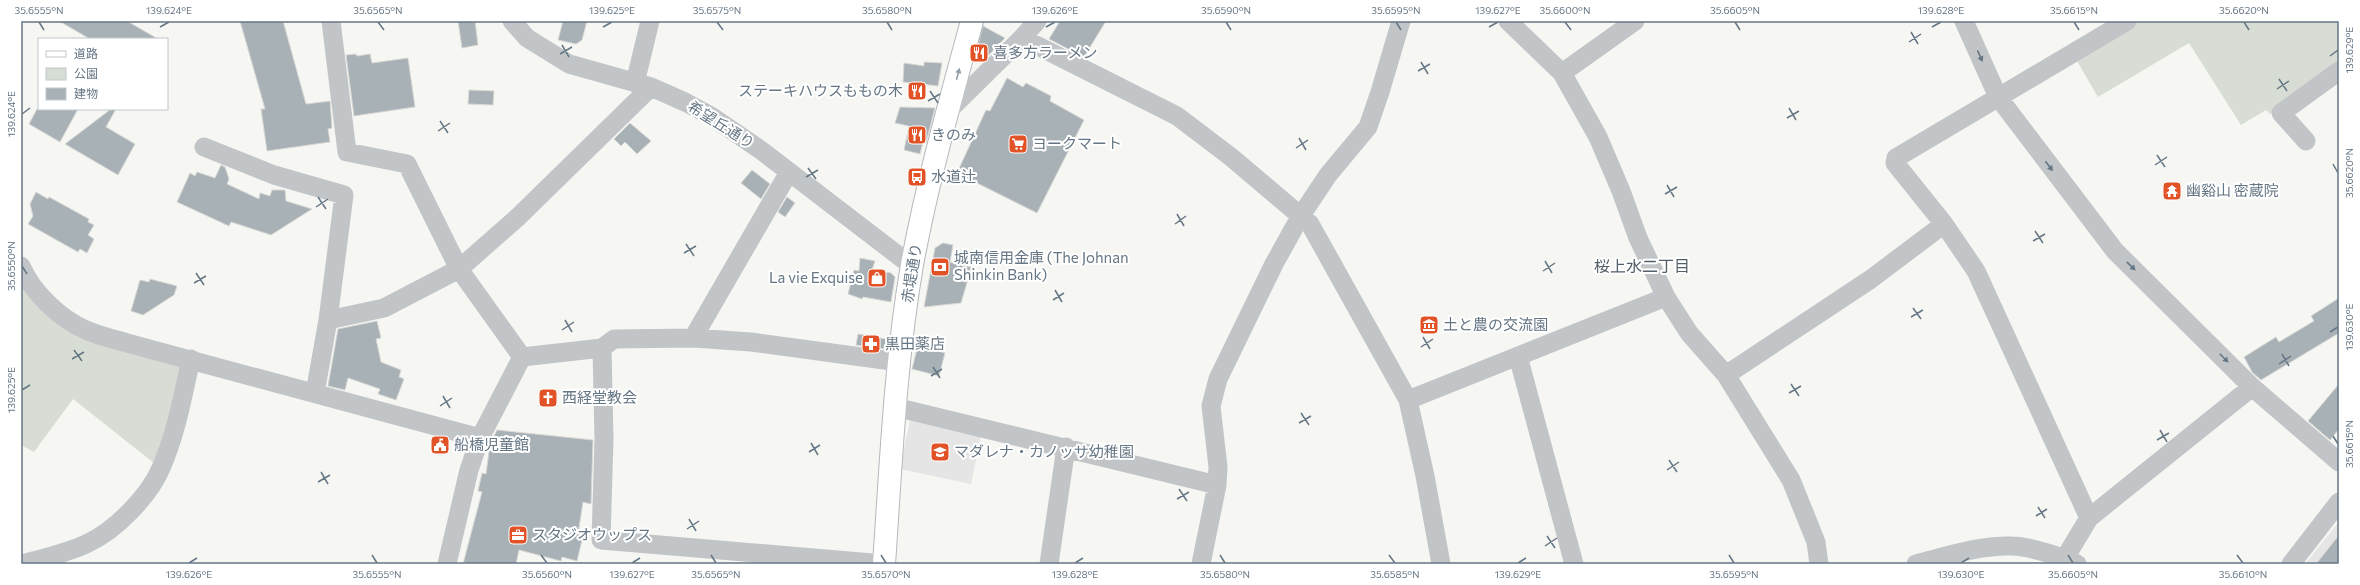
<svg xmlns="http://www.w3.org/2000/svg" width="2360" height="585" font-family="Commissioner,'Noto Sans JP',sans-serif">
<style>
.built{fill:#e4e5e4}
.green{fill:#d7ddd4}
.building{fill:#a8b1b6;stroke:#d8d8d5}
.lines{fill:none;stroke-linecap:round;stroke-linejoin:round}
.major-casing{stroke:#b4b9bc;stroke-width:24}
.minor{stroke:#c1c5c8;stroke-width:19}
.major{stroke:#fff;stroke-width:22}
.oneway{fill:#657684}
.oneway2{fill:#939fa9}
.ticks{fill:none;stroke:#657684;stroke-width:1.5}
.labels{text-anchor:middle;stroke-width:4;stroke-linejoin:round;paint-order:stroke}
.poi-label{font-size:15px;fill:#657684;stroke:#fff;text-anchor:start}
.street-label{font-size:15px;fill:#657684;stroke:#fff}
.neighbourhood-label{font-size:16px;fill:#535f69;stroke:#fff}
.neatline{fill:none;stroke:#657684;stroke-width:1.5}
.ticks-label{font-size:10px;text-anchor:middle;fill:#657684}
</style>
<rect width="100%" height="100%" fill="#f6f6f3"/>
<path class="built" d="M910,420l71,15 -10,49 -71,-15z
M2339,522v42h-34z"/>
<path class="green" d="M2134,21h205v44l-69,49 -4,-4 -25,15 -52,-82 -91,54 -24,-41z
M21,279l25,27 142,55 -29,106 -86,-68 -39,53 -13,-7z"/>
<path class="building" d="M59,21h68l31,18h-68z
M240,21h43l23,83 24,-3 2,27 -4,1 2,13 -63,9 -6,-42h4z
M458,21h17l3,24 -16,3z
M563,21h24l-5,19 -6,4 -18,-4z
M1060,21h46l-22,36 -35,-18z
M983,26l22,12 -20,21 -10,-3z
M356,54l1,2 13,-2 2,9 36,-5 7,49 -61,9 -8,-61z
M924,62l18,1 -4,23 -35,-4 1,-19 20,3z
M1007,78l16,9 3,-4 25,13 -1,5 34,19 -47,93 -80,-40 29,-63 4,1z
M469,90l25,1 -1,14 -25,-1z
M900,107l35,1 -9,35 -3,-1 -3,12 -16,-4 5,-24 -14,-3z
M37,109h41l-18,33 -31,-18z
M111,109h5l-10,18 29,17 -17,31 -53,-31z
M630,123l21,18 -14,13 -12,-12 -4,4 -7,-7z
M221,165l4,2 4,12 -2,5 32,15 1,-6 10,3 2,-6h13l1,11 26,8 -41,26 -40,-13 -2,4 -52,-24 13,-29 5,3 2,-4 18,6z
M752,170l18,14 -9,15 -20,-16z
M36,192l12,7 1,-2 40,22 -1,3 6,3 -6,10 6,4 -7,14 -7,-4 -2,3 -50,-28 5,-8 -3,-12z
M787,197l8,6 -10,14 -7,-5z
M943,243l10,2 -3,17 21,5 -5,19 -5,17 -37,4 11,-59z
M860,258l15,3 -3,9 19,3 4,4 -4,25 -28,-5 -1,2 -14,-5 6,-24 5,1z
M150,279l27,7 -3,9 -31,20 -12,-4 9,-31 9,2z
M2339,298v35l-78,47 -9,-8 -8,-15 32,-20 3,5 35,-21 -3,-5z
M377,321l4,17 -5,1 5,23 20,8 -2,7 5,2 -8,21 -18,-6 2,-5 -32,-11 -3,12 -17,-4 10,-57z
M858,334l28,5 -1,10 -29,-4z
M918,345l27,8 -6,23 -27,-7z
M2339,384v45l-9,11 -22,-19z
M497,430l96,10 -2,64 -8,-2 -5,32 5,2 -6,25 -15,-4 -1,4 -42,-11 -3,14h-53l19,-72 -4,-1 4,-18 4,1 4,-30z
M2339,535v29h-23z"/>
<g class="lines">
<defs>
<path id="major" d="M884,564c7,-100 11,-200 28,-299 15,-82 38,-163 60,-244"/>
</defs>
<use href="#major" class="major-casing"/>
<path class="minor" d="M331,21l16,131 60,12 52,105 63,88
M512,21l15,17 42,26 82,23 34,15 26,14 51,35 150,115
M1508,21l54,52 36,64 23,54 17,47 28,59 23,36 37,42 65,105 25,62 3,22
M1964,21l34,76 117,154 137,136 87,75
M1022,38l155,78 54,41 79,67 98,176 17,76 16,88
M1562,73l73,-52
M635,83l15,-62
M948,111l74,-73 15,-17
M2306,141l-25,-28 58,-42
M204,147l70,28 70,20 -16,125 -13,73
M21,266c11,26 39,53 65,64 13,6 28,9 41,13l353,95
M328,320l56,-12 75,-39 59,-52 133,-130
M693,338l96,-166
M602,348l2,91 -3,101 283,24
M1518,356l56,208
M522,357l80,-9 12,-9 79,-1 58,4 148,20
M1726,375l145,-96 73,-55
M1408,400l258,-103
M895,407l322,78
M2089,518l-113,-247 -32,-47 -49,-61 1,-5 231,-137
M2065,558l24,-40 163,-131
M22,564c22,-6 46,-11 66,-21 28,-13 61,-47 73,-75 15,-34 22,-73 30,-109
M447,564l22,-94 11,-32 42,-81
M1049,564l17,-117
M1201,564l16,-79 1,-18 -7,-61 7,-27 56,-115 26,-47 28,-42 40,-48 12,-35 21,-71
M1916,564c31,-8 64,-19 96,-18 16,0 51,11 65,18
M2291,564l48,-62"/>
<use href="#major" class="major"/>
</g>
<defs><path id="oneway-solid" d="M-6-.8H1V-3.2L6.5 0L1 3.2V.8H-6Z"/></defs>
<g class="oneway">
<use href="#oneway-solid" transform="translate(1980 56) rotate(66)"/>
<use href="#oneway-solid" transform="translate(2049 166) rotate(53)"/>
<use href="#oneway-solid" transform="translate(2131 266) rotate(44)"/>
<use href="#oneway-solid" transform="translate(2224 358) rotate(45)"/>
</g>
<use class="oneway2" href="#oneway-solid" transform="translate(958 74) rotate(-75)"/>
<path class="ticks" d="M39,22l5,8M378,22l6,8M717,22l6,8M887,22l5,8M1226,22l5,8M1396,22l5,8M1565,22l6,8M1735,22l5,8M2074,22l5,8M2244,22l5,8M160,27l9,-5M603,27l9,-5M1046,27l9,-5M1489,27l9,-5M1932,27l9,-5M1911,32l7,12M1909,42l12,-8M562,45l7,12M560,54l12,-7M2330,56l8,-6M1421,62l7,12M1418,71l12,-7M2279,79l8,12M2277,89l12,-8M930,91l8,12M928,101l12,-7M1789,108l7,12M22,114l8,-6M1787,118l12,-7M440,121l8,12M438,131l12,-8M1299,138l7,12M1296,148l12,-8M2157,155l8,12M2333,164l5,9M2155,165l12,-8M808,168l8,11M806,177l12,-7M1667,185l7,12M1665,194l12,-7M318,197l8,12M316,207l12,-8M1177,214l7,12M1175,224l11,-8M2035,231l8,12M2033,241l12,-7M686,244l8,12M684,253l12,-7M1545,261l7,12M22,266l5,8M1543,271l12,-8M196,273l8,12M194,283l12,-7M1055,290l7,12M1053,300l11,-7M1913,308l8,11M1911,317l12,-7M565,320l7,12M562,330l12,-8M2330,332l8,-5M1423,337l7,12M1421,347l12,-8M74,350l8,11M2282,354l7,12M72,359l12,-7M2279,364l12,-8M933,367l7,11M931,376l11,-7M1791,384l8,12M22,390l8,-5M1789,393l12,-7M443,396l7,12M440,406l12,-8M1301,413l8,12M1299,423l12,-7M2160,430l7,12M2333,436l5,8M2157,440l12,-7M811,443l7,12M809,452l11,-7M1669,460l8,12M1667,470l12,-8M321,472l7,12M318,482l12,-7M1179,489l8,12M1177,499l12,-7M2038,507l7,11M2036,516l11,-7M689,519l7,12M687,529l12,-8M1547,536l8,12M1545,546l12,-8M372,555l5,8M541,555l6,8M711,555l5,8M881,555l5,8M1220,555l5,8M1389,555l6,8M1729,555l5,8M2068,555l5,8M2237,555l6,8M189,563l8,-5M632,563l8,-5M1075,563l8,-5M1518,563l8,-5M1961,563l8,-5"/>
<defs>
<symbol id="restaurant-square" viewBox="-11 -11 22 22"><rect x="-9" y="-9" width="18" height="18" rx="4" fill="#e25227" stroke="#fff"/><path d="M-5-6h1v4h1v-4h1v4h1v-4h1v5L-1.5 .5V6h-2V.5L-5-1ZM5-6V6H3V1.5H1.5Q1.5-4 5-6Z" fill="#fff"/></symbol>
<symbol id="supermarket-square" viewBox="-11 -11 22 22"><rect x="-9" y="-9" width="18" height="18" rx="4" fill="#e25227" stroke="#fff"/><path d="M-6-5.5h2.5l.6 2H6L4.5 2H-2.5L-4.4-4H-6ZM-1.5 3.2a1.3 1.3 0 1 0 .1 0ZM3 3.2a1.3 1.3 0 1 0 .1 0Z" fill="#fff"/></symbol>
<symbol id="bus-square" viewBox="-11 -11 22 22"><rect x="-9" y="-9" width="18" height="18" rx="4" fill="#e25227" stroke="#fff"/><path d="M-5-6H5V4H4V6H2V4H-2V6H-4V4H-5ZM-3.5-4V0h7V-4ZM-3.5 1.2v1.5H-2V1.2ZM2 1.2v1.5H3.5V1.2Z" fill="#fff"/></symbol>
<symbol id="temple-square" viewBox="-11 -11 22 22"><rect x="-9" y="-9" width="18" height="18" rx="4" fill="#e25227" stroke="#fff"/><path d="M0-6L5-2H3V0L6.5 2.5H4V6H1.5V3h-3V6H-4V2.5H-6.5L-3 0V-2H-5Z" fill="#fff"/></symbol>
<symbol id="bank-square" viewBox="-11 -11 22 22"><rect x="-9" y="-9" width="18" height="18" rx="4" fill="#e25227" stroke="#fff"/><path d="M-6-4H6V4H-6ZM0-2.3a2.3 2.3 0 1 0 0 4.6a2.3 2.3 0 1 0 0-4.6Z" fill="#fff"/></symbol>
<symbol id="shop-square" viewBox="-11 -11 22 22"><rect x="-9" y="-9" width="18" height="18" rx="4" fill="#e25227" stroke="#fff"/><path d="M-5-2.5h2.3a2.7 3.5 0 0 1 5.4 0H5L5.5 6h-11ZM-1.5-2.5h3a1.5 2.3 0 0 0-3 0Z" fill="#fff"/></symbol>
<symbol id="museum-square" viewBox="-11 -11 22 22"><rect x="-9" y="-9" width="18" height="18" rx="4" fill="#e25227" stroke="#fff"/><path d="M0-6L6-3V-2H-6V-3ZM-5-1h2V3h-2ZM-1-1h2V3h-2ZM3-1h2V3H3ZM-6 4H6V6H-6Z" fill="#fff"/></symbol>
<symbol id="pharmacy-square" viewBox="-11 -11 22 22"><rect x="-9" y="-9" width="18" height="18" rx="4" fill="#e25227" stroke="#fff"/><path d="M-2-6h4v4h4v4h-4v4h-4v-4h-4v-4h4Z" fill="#fff"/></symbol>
<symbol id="church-square" viewBox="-11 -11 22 22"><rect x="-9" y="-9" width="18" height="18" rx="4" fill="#e25227" stroke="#fff"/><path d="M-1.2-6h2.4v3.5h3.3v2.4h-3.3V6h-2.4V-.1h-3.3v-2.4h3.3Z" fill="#fff"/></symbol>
<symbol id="civic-square" viewBox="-11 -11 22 22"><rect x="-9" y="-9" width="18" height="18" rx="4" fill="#e25227" stroke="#fff"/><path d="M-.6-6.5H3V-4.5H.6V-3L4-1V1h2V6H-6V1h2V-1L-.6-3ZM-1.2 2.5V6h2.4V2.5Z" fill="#fff"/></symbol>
<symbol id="school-square" viewBox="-11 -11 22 22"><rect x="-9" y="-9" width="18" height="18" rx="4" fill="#e25227" stroke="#fff"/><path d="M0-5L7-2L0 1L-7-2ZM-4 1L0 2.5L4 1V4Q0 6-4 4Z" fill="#fff"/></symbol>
<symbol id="office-square" viewBox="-11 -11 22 22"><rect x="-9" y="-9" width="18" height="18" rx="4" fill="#e25227" stroke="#fff"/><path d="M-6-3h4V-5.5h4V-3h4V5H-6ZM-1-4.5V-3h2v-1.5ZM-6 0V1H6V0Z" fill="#fff"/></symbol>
</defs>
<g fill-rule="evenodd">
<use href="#restaurant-square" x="968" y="42" width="22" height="22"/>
<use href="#restaurant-square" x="906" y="80" width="22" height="22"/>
<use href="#restaurant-square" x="906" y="124" width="22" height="22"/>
<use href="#supermarket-square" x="1007" y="133" width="22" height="22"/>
<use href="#bus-square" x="906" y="166" width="22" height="22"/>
<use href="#temple-square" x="2161" y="180" width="22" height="22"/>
<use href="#bank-square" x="929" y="256" width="22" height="22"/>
<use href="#shop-square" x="866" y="267" width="22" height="22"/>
<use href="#museum-square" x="1418" y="314" width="22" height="22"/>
<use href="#pharmacy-square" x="860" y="333" width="22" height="22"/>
<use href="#church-square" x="537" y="387" width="22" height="22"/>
<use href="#civic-square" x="429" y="434" width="22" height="22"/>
<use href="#school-square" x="929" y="441" width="22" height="22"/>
<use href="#office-square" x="507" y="524" width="22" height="22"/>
</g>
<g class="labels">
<g class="poi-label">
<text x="993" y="58">喜多方ラーメン</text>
<text x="903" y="96" text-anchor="end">ステーキハウスももの木</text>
<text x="931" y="140">きのみ</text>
<text x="1032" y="149">ヨークマート</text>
<text x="931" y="182">水道辻</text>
<text x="2186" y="196">幽谿山 密蔵院</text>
<text x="954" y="263">城南信用金庫 (The Johnan<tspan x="954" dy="17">Shinkin Bank)</tspan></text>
<text x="863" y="283" text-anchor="end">La vie Exquise</text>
<text x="1443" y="330">土と農の交流園</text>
<text x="885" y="349">黒田薬店</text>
<text x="562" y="403">西経堂教会</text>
<text x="454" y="450">船橋児童館</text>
<text x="954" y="457">マダレナ・カノッサ幼稚園</text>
<text x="532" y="540">スタジオウップス</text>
</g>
<g class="street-label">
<text transform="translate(721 125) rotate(32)" y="5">希望丘通り</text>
<text transform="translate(912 273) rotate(-81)" y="5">赤堤通り</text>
</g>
<g class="neighbourhood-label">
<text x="1642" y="272">桜上水二丁目</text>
</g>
</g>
<rect width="2360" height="585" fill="none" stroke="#ffffff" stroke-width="44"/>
<rect x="38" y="38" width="130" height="72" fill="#ffffff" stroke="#c1c8ce"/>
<rect x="46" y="51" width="20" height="6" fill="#ffffff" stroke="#c1c8ce"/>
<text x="74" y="58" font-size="12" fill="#657684">道路</text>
<rect x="46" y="68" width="20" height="12" fill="#d7ddd4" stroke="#c1c8ce"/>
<text x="74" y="78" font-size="12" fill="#657684">公園</text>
<rect x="46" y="88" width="20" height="12" fill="#a8b1b6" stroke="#c1c8ce"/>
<text x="74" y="98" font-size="12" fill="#657684">建物</text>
<rect x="22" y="22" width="2316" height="541" class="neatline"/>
<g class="ticks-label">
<text x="39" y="14">35.6555°N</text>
<text x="169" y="14">139.624°E</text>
<text x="378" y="14">35.6565°N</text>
<text x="612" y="14">139.625°E</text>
<text x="717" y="14">35.6575°N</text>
<text x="887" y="14">35.6580°N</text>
<text x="1055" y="14">139.626°E</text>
<text x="1226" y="14">35.6590°N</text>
<text x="1396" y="14">35.6595°N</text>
<text x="1498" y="14">139.627°E</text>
<text x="1565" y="14">35.6600°N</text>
<text x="1735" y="14">35.6605°N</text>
<text x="1941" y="14">139.628°E</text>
<text x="2074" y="14">35.6615°N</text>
<text x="2244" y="14">35.6620°N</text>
<text transform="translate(2349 50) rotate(-90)" y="4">139.629°E</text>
<text transform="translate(11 114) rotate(-90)" y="4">139.624°E</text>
<text transform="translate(2349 173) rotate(-90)" y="4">35.6620°N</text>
<text transform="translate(11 266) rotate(-90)" y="4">35.6550°N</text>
<text transform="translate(2349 327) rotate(-90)" y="4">139.630°E</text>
<text transform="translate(11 390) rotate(-90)" y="4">139.625°E</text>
<text transform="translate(2349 444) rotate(-90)" y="4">35.6615°N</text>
<text x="189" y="578">139.626°E</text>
<text x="377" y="578">35.6555°N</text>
<text x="547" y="578">35.6560°N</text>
<text x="632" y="578">139.627°E</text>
<text x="716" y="578">35.6565°N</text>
<text x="886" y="578">35.6570°N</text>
<text x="1075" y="578">139.628°E</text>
<text x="1225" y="578">35.6580°N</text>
<text x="1395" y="578">35.6585°N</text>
<text x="1518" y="578">139.629°E</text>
<text x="1734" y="578">35.6595°N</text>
<text x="1961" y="578">139.630°E</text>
<text x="2073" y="578">35.6605°N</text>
<text x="2243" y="578">35.6610°N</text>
</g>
</svg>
